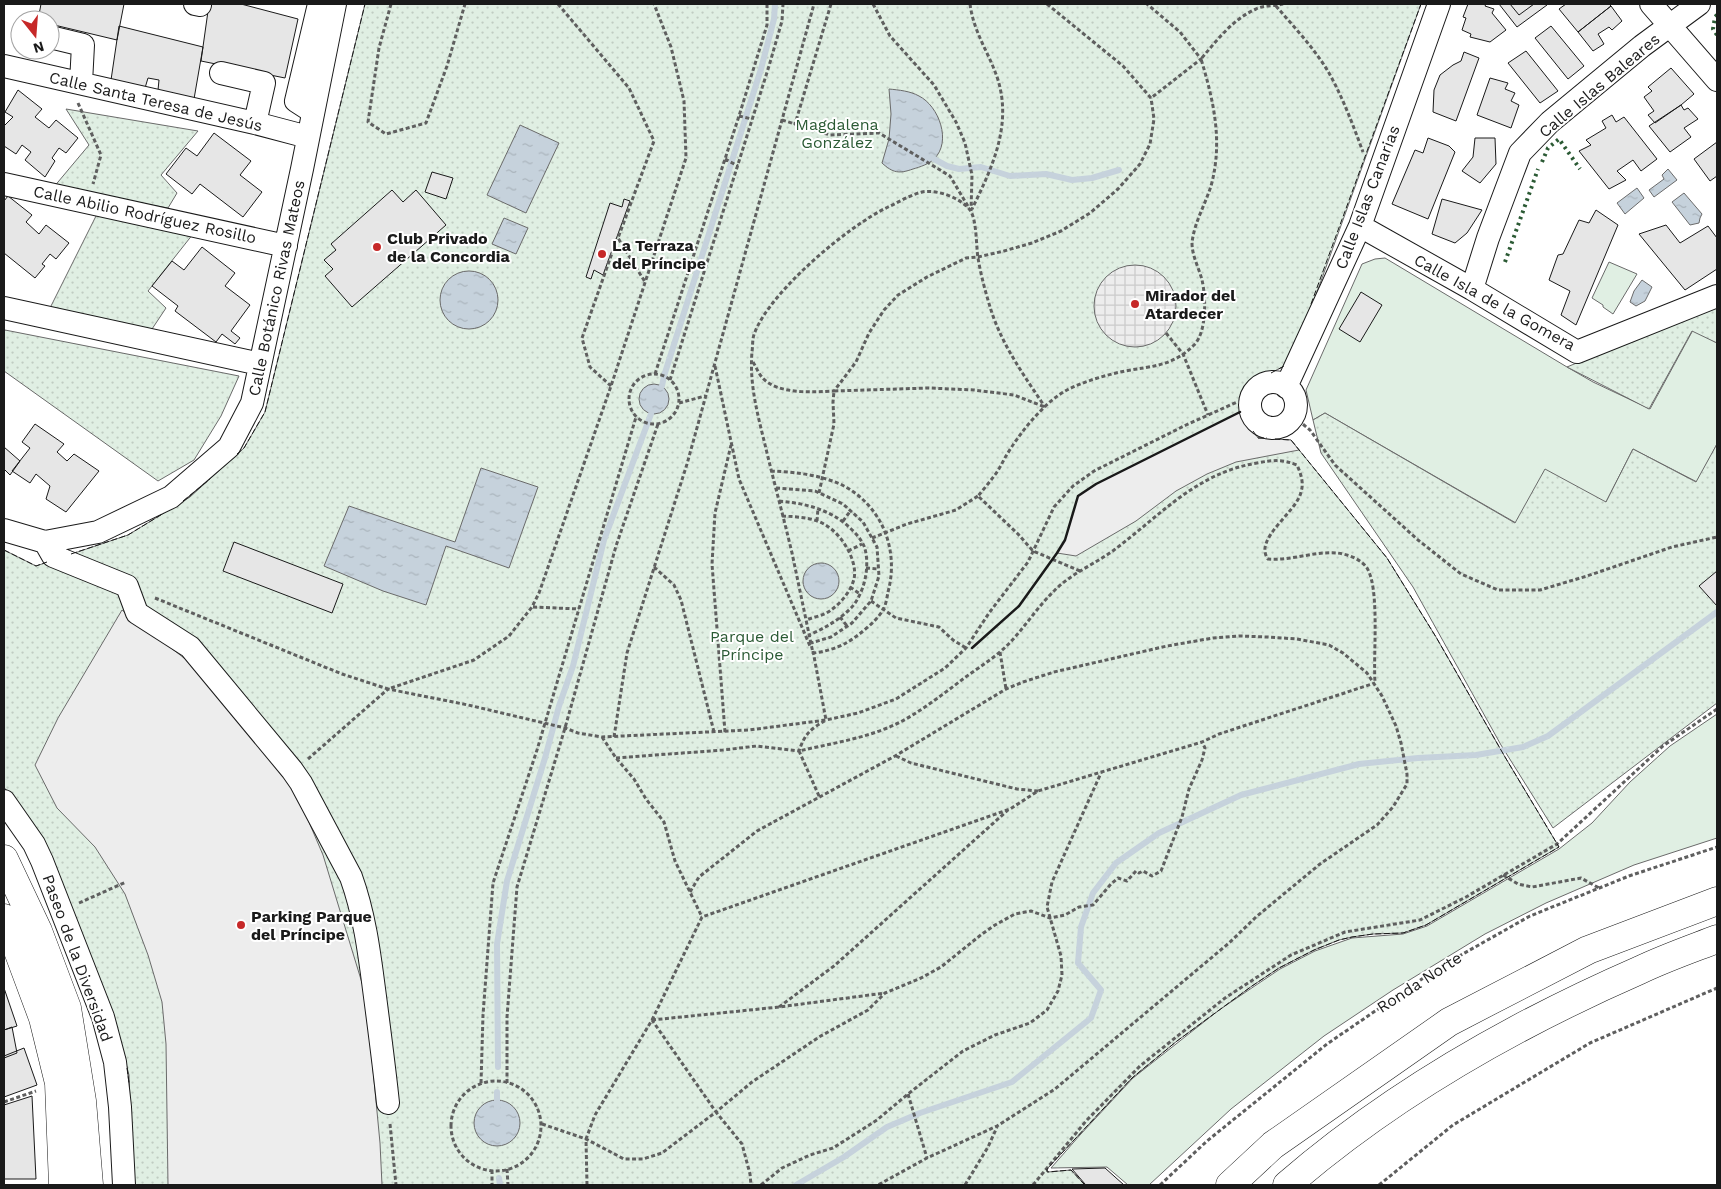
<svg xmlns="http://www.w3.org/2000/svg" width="1721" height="1189" font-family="'Work Sans',sans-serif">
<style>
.grass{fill:#e0efe3;stroke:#6a6a6a}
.park{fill:url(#park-dots);stroke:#6a6a6a}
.parking{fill:#ededed;stroke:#6a6a6a}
.plaza{fill:url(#plaza-grid);stroke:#6a6a6a}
.water{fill:url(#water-ripples);stroke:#6a6a6a}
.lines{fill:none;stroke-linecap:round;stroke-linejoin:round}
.stream{stroke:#c6d2dc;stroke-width:6}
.building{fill:#e6e6e6;stroke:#1a1a1a}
.minor-casing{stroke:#1a1a1a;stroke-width:24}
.major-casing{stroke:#1a1a1a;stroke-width:29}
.highway-casing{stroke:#1a1a1a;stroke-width:29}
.path{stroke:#5f5f5f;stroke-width:3;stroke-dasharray:4 2.5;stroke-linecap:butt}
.minor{stroke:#fff;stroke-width:22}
.major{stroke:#fff;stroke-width:28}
.highway{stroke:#fff;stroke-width:28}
.hedge{stroke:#2b5a34;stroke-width:4;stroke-dasharray:2.5 4;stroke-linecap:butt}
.fence{stroke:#1a1a1a;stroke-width:1;stroke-dasharray:6 2.5;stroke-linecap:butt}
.wall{stroke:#1a1a1a;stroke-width:2.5}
.poi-dot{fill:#c62828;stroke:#fff;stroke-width:2}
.labels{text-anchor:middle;stroke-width:4;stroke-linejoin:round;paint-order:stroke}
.street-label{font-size:16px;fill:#1a1a1a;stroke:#fff}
.park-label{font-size:16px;fill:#2b5a34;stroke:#fff}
.poi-label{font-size:16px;font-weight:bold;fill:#1a1a1a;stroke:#fff;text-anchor:start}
</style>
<defs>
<pattern id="park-dots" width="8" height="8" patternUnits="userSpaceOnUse" patternTransform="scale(1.25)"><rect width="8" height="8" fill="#e0efe3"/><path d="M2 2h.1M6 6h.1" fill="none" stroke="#c0ccc2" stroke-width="1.8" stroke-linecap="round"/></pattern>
<pattern id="plaza-grid" width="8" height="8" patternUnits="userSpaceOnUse" patternTransform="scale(1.25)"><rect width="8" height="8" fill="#ededed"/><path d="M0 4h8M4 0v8" fill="none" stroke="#cbcbcb"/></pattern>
<pattern id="water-ripples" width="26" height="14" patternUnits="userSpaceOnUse" patternTransform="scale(1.25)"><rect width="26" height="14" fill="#c6d2dc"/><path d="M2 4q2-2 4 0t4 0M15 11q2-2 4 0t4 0" fill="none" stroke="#aab4bc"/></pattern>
</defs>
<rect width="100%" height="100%" fill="#fff"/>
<path class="grass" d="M1385,258l182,109 26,15 57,27 43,-79 24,13v101l-20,38 -64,-33 -27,53 -90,21 -191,-110 -12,7 -7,-30 56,-126 13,-5z
M1609,262l28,12 -24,40 -10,-7v-2l-11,-7z
M1717,714v124l-83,27 -88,38 -61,31 -92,56 -69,46 -93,73 -82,76h-21l-21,-18 -56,1 29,-33 53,-57 86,-68 61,-41 35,-18 37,-13 51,-4 24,-8 132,-77 33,-26 38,-41 40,-36z"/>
<path class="park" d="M365,4h1056l-130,360c-12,4 -21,9 -31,17 -6,6 -14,7 -18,15 -2,5 -2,12 -2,16l18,26 33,2 96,118 49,79 69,120 54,90 -133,78 -23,8 -30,1 -21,3 -13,3 -25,10 -35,18 -27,18 -75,55 -45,37 -85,91 1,3 23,-2 13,14 -1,1h-950l-4,-110 -16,-60 -68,-168 -41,-60v-237l32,16 92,-31 62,-38 54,-49 21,-36z
M66,109l132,22 -37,44 16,18 -9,15 -115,-20 36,-43z
M97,214l96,20 -45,57 18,17 -16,24 -101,-22z
M1717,304v39l-25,-12 -43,78 -82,-42z
M5,330l234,46 -18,40 -27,44 -36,21 -154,-110v-39z
M1325,413l190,110 30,-54 61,33 27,-53 63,33 21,-38v259l-164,125 -52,-83 -88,-158 -92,-134 -8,-33z"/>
<path class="parking" d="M1240,412l18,26 33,2 8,10 -63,12 -29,12 -31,17 -40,30 -60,35 -19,-3 8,-13 13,-44 18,-12z
M122,610l71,55 95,108 35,82 43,141 14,147 2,42h-214l-2,-141 -4,-42 -14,-47 -23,-61 -30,-47 -38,-39 -22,-43 23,-47z"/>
<path class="plaza" d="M1094 306a41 41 0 1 1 82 0a41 41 0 1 1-82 0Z"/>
<path class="water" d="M889,89c10,1 21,2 30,7 20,10 33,46 15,63 -5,5 -14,8 -21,10 -14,5 -20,4 -31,-6l7,-24 2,-25z
M520,125l39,18 -33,70 -39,-18z
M1668,169l9,11 -23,17 -5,-7 15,-11 -2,-4z
M1637,188l7,10 -19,16 -8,-11z
M1684,193l18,21 -2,4 -1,5 -9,2 -18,-23z
M504,218l24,10 -12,26 -24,-10z
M440 300a29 29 0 1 1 58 0a29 29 0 1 1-58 0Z
M1642,280l10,7 -7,14 -9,5 -6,-4 4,-11z
M639 399a15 15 0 1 1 30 0a15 15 0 1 1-30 0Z
M481,468l57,19 -29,81 -63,-22 -20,59 -43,-14 -59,-25 25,-60 106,36z
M803 581a18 18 0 1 1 36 0a18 18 0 1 1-36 0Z
M474 1123a23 23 0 1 1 46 0a23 23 0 1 1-46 0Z"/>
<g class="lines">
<path class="stream" d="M934,159l13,7 12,3 22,-2 29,9 36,-2 26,6 20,-2 27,-8
M662,386l2,-10 97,-307 13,-50 1,-15
M498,1067l-1,-123 10,-63 38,-123 14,-52 14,-40 31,-126 47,-126
M497,1092v16
M499,1178l1,7
M796,1185l48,-28 43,-30 33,-14 92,-31 79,-64 10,-28 -23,-27 3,-36 12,-34 23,-30 43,-30 82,-38 118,-31 59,-6 58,-3 47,-8 25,-11 169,-124"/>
</g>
<path class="building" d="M41,4h83l-7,36 -67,-16v-4h-12z
M209,4h32l57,15 -13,59 -84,-17z
M1468,4h18l-1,2 9,3 -2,4 14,17 -16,12 -20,-5 1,-3 -9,-4 4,-12 -3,-1z
M1499,4h47l1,1 -30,22z
M1510,4h24l-15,11z
M1566,4h43l2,2 -33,26 -19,-23z
M1611,6l11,15 -10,9 -3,-3 -11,7 6,10 -11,7 -15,-19z
M119,26l84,21 -9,52 -36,-9 1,-10 -11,-2 -3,10 -34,-8z
M1551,26l33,40 -16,13 -33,-41z
M1526,51l32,40 -18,12 -32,-40z
M1464,52l15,6 -23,63 -23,-9 1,-22 6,-15 13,-10 8,-4z
M1671,68l23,26 -13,11 -26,18 -7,-8 6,-4 -10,-14 8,-6 -4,-4z
M1490,78l18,5 -3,6 10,4 -4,8 8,4 -8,23 -34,-13z
M18,90l24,19 -7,8 14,11 7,-8 22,18 -12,15 -7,-5 -7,10 3,3 -10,16 -20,-17 6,-8 -9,-7 -6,9 -12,-8v-20l9,-9 -8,-5z
M1681,105l3,5 4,-2 10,11 -14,9 7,9 -21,15 -21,-26z
M1612,115l4,7 8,-5 33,42 -16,12 -8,-11 -16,11 9,9 -17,9 -30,-38 12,-6 -5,-5 20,-12 -4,-7z
M214,133l37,28 -11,14 22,17 -19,25 -43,-33 -8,10 -26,-20 20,-26 11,8z
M1428,138l21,8 6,6 -27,67 -36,-15 23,-54 8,3z
M1475,138h20l1,26 -16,19 -18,-12 11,-14z
M1717,142v34l-7,5 -16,-22z
M432,172l21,6 -7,21 -21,-7z
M392,190l11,12 13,-12 30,35 -94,82 -27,-31 8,-7 -9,-9 12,-10 -5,-6z
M8,196l24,19 -6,7 13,12 7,-9 23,18 -13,16 -6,-5 -8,10 3,2 -10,12 -31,-25v-52z
M624,199l6,2 -27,74 -9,-5 -3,9 -5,-2 24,-74 12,4z
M1442,199l40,11 -15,23 -12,10 -23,-9z
M1596,210l22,15 -42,100 -15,-10 9,-24 -21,-11 9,-25 5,-1 16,-34 10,3z
M1666,225l14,18 28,-17 9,12v31l-32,21 -46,-56z
M202,247l33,26 -10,13 25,19 -19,26 9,7 -5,6 -13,-10 -6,8 -41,-31 3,-5 -26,-20 20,-25 12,9z
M1361,292l21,13 -22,37 -21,-13z
M35,424l29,20 -7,8 10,9 7,-7 25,17 -33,41 -20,-13 4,-13 -14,-12 -6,9 -18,-12 18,-23 -8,-6z
M4,447l16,14 -10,14 -6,-6z
M234,542l109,42 -11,29 -109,-42z
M1717,571v35l-18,-20z
M4,988l13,38 -13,4z
M12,1027l5,26 -13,5v-28z
M24,1048l13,37 -33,12v-41z
M32,1096l4,83h-32v-74z
M1105,1168l19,17h-39v-1l-13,-15z"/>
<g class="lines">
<defs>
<path id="minor" d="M195,4l5,1
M1651,4l66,76
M50,37l33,8 -2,38
M4,66l251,57 53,14
M221,73l43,10 -9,40
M313,112l-17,-11 23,-97
M4,184l282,62
M1360,226l112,63 105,63 140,-56
M1472,289l16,-51 32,-85 30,-31 92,-76 57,-42
M4,308l256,56
M1250 405a23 23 0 1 1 46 0a23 23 0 1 1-46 0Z
M1286,387l74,-161 79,-222
M4,530l41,12 53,-10 73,-35 58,-50 23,-44 50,-234 33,-165
M45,542l8,14 74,30 10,27 53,34 102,123 9,13 50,94c13,36 18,73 23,112 5,38 10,76 14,114
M4,801l30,43 8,17 61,156 12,45 5,45 4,78"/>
<path id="major" d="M4,859l34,72 29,77 15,93 7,84
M4,918l10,22 29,78 16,65 4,102"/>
<path id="highway" d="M1230,1185l43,-40 176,-123 139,-72 129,-49
M1287,1185c104,-90 227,-160 353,-215 25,-12 51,-21 77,-31"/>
</defs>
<use href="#minor" class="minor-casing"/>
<use href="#major" class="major-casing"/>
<use href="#highway" class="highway-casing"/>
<path class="path" d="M391,4l-12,44 -11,74 18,12 40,-11 21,-57 18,-62
M558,4l71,84 25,53 -36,97 27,44
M831,4l-36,120 35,11 49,-2 71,43 19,32
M873,4l17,32 44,49 22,37 9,21 7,32 -1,36
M970,4c4,30 19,48 28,76 14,46 -6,88 -26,129
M1047,4l76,62 28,32 50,-39 -21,-27 -33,-28
M1276,6c18,21 39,43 53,67 14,25 24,52 34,79
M78,103l23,52 -8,29
M739,116l13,3
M782,120l13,4
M725,159l13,7
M1166,333l17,21 25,61
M753,362c3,5 5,10 8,14 14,19 52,16 73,15l22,-29 13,-29 15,-23 14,-15 29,-18 39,-19 12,-1 26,-6 28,-8 29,-12 29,-18 28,-24 22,-25 10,-20 4,-25 -3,-21
M715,366l24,113 71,167
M655,374l84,-258 28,-91v-21
M629 399a25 25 0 1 1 50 0a25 25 0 1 1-50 0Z
M670,380l99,-314 13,-45 1,-17
M611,386l-21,-19 -8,-29 35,-99
M679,403l26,-7
M1293,416l17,14 25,35 83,75 43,34 37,16h42l47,-14 85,-29 45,-10
M771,471c27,1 62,5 84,22 31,23 43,62 33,99 -1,5 -2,13 -5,18 -6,11 -26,27 -37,33 -9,5 -22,9 -33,10 -7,-33 -14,-67 -21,-100 -8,-34 -17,-67 -25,-100 -8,-34 -18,-66 -15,-101 1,-7 0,-14 3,-20 16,-41 93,-106 133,-125 11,-5 22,-12 34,-15 15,-3 39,6 48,18 7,10 6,36 8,48 3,18 8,36 13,52 11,35 34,67 54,97
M776,488l39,3 28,13 20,18 14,25 2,29 -8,25 -19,22 -21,14 -20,6
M819,493l15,-69 -1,-22 1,-11 95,-3 45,2 40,5 31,12
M779,501c20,2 37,5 55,15 11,6 28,21 31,33 5,19 -1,45 -14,59 -12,12 -26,20 -42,27
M782,516c16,1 32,1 45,10 15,9 31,35 27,53 -3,12 -13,24 -23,31 -6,5 -17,7 -25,10
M817,521l1,-13
M843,521l8,-11
M872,538l35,-14 49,-14 22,-14
M848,551l14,-7
M654,567l20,18 7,15 33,132
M866,568l12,1
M1080,571l-47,-20 -15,-17 -40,-38c5,-6 11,-13 16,-20 5,-6 8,-13 12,-20 13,-22 38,-54 61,-66 18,-9 39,-15 58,-19 28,-5 48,-5 69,-26 13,-13 12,-48 8,-65 -3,-12 -10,-24 -10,-37 2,-20 13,-38 19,-57 12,-44 3,-84 -10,-127 16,-19 32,-40 55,-50 8,-4 19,-3 27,-5
M850,587l10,7
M155,598l187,76 46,15 86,-29 35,-24 23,-29 7,-14 72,-207 75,-228 -2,-57 -13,-54 -17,-43
M871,601l25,17 43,9 14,13 13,8
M533,607l46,2
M840,617l7,9
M1000,652l6,37
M725,732l-13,-168 3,-51 16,-68
M602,737l14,21 18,21 12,20 18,23 11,39 27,56
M614,737l13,-84 60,-189 127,-460
M896,756l15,7 106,26 21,2
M616,758l107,-8 34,-4 42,5c6,-18 12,-22 27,-31l-13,-69
M308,759l80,-70 80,16 97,23 13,5 24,4 147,-7 77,-10 32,-7 38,-14 49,-31 21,-20 23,-35 39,-51 26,-55 19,-21 21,-15 92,-46 51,-23h14
M819,796l-20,-45c38,-9 78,-14 112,-35 18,-11 35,-24 52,-37 12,-9 25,-17 37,-27 21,-18 35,-43 55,-62 17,-17 40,-26 59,-40 47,-35 82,-77 143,-87 16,-3 25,-4 40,2 4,9 7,18 4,27 -4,20 -48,47 -33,67 23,2 46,-8 69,-6 10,1 24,6 30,15 13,21 6,87 8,114
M1503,875l15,9 14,3 49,-9 18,10
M690,892l9,-15 58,-46 138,-75 111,-67 17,-7 31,-10 113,-26 46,-8 27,-2 28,1 29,2 32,6 14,8 24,20 15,23 14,30 5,17 6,31v10l-14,23 -16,18 -57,39 -64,53 -27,26 -174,146 -58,37 -70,32 -49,27
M79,903l47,-21
M779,1007l55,-41 174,-156
M652,1020l50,-103 308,-108 28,-18 164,-49 17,-8 156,-51
M652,1020l127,-13 106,-14
M451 1126a45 45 0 1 1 90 0a45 45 0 1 1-90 0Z
M481,1083l2,-68 10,-132 44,-133 99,-333
M507,1083v-66l10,-130 48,-159 51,-182 42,-122
M908,1094l19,64
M4,1102l32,-11
M390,1124l6,61
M542,1124l44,15 38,20h19l19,-6 54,-41 26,32 8,30 1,11
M507,1169l1,16
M492,1170v15
M587,1185l-1,-46 9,-24 57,-95 64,92 36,-30 67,-45 49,-27 17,-17 36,-15 20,-11 41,-33 13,-9 20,-11 16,-3 19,7 15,-3 14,-8 14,-2 18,-21 7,-6 9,3 9,-10 3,2 4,-2 9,5 9,-5 21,-54 7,-28 13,-29 3,-12 -3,-6
M761,1185l21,-17 28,-13 23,-7 44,-28 31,-26 55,-43 32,-16 35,-12 17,-13 11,-19 4,-16 -1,-19 -14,-49 5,-25 49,-109
M965,1185l23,-38 9,-20
M1033,1185l53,-64 54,-55 85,-68 66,-43 54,-23 75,-12 46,-23 91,-53 106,-98 54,-37
M1160,1185l47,-44 120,-97 111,-76 92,-52 99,-40 88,-29
M1379,1185l74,-60 137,-82 127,-55"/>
<use href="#minor" class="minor"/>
<use href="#major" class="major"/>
<use href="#highway" class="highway"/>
<path class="hedge" d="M1717,15l-2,2 -2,12 4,6
M1542,162l6,-14 11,-9 21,30
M1505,262l33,-93"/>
<path class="fence" d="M1311,304l110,-300
M1271,373l15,-8
M1253,431l5,7h9
M237,454l7,-6 21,-36 100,-408
M183,501l27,-22
M4,550l32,16 11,-4
M71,554l57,-19 36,-22
M127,1068l2,15
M1083,1185l1,-1 -13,-14 -24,2v-3l85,-91 45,-37 75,-55 27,-18 35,-18 25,-10 13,-3 21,-3 30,-1 23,-8 133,-78 -54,-90 -69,-120 -49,-79 -96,-118 -16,-1"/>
<path class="wall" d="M972,648l47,-42 38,-53 8,-13 13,-44 18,-12 144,-72"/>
</g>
<g class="poi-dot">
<circle cx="377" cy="247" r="5"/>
<circle cx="602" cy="254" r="5"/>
<circle cx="1135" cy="304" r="5"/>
<circle cx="241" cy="925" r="5"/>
</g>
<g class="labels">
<g class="street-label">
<text transform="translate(1599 85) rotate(-40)" y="6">Calle Islas Baleares</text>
<text transform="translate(156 101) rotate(13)" y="6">Calle Santa Teresa de Jesús</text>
<text transform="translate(1367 197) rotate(-69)" y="6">Calle Islas Canarias</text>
<text transform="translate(145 214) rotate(12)" y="6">Calle Abilio Rodríguez Rosillo</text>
<text transform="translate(276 288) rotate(-78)" y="6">Calle Botánico Rivas Mateos</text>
<text transform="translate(1495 302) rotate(29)" y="6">Calle Isla de la Gomera</text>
<text transform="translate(78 958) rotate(70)" y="6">Paseo de la Diversidad</text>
<text transform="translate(1419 982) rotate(-33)" y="6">Ronda Norte</text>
</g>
<g class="park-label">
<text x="837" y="130">Magdalena<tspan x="837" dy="18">González</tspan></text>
<text x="752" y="642">Parque del<tspan x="752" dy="18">Príncipe</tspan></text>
</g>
<g class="poi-label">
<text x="387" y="244">Club Privado<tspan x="387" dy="18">de la Concordia</tspan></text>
<text x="612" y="251">La Terraza<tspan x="612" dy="18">del Príncipe</tspan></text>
<text x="1145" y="301">Mirador del<tspan x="1145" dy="18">Atardecer</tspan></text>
<text x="251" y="922">Parking Parque<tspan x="251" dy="18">del Príncipe</tspan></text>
</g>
</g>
<rect width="1721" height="1189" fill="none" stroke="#1a1a1a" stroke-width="10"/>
<g transform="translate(35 35) rotate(163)"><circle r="24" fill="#ffffff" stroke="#a3a3a3"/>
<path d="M0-4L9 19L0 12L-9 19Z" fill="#c62828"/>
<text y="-8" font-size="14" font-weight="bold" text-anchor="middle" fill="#1a1a1a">N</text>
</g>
</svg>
